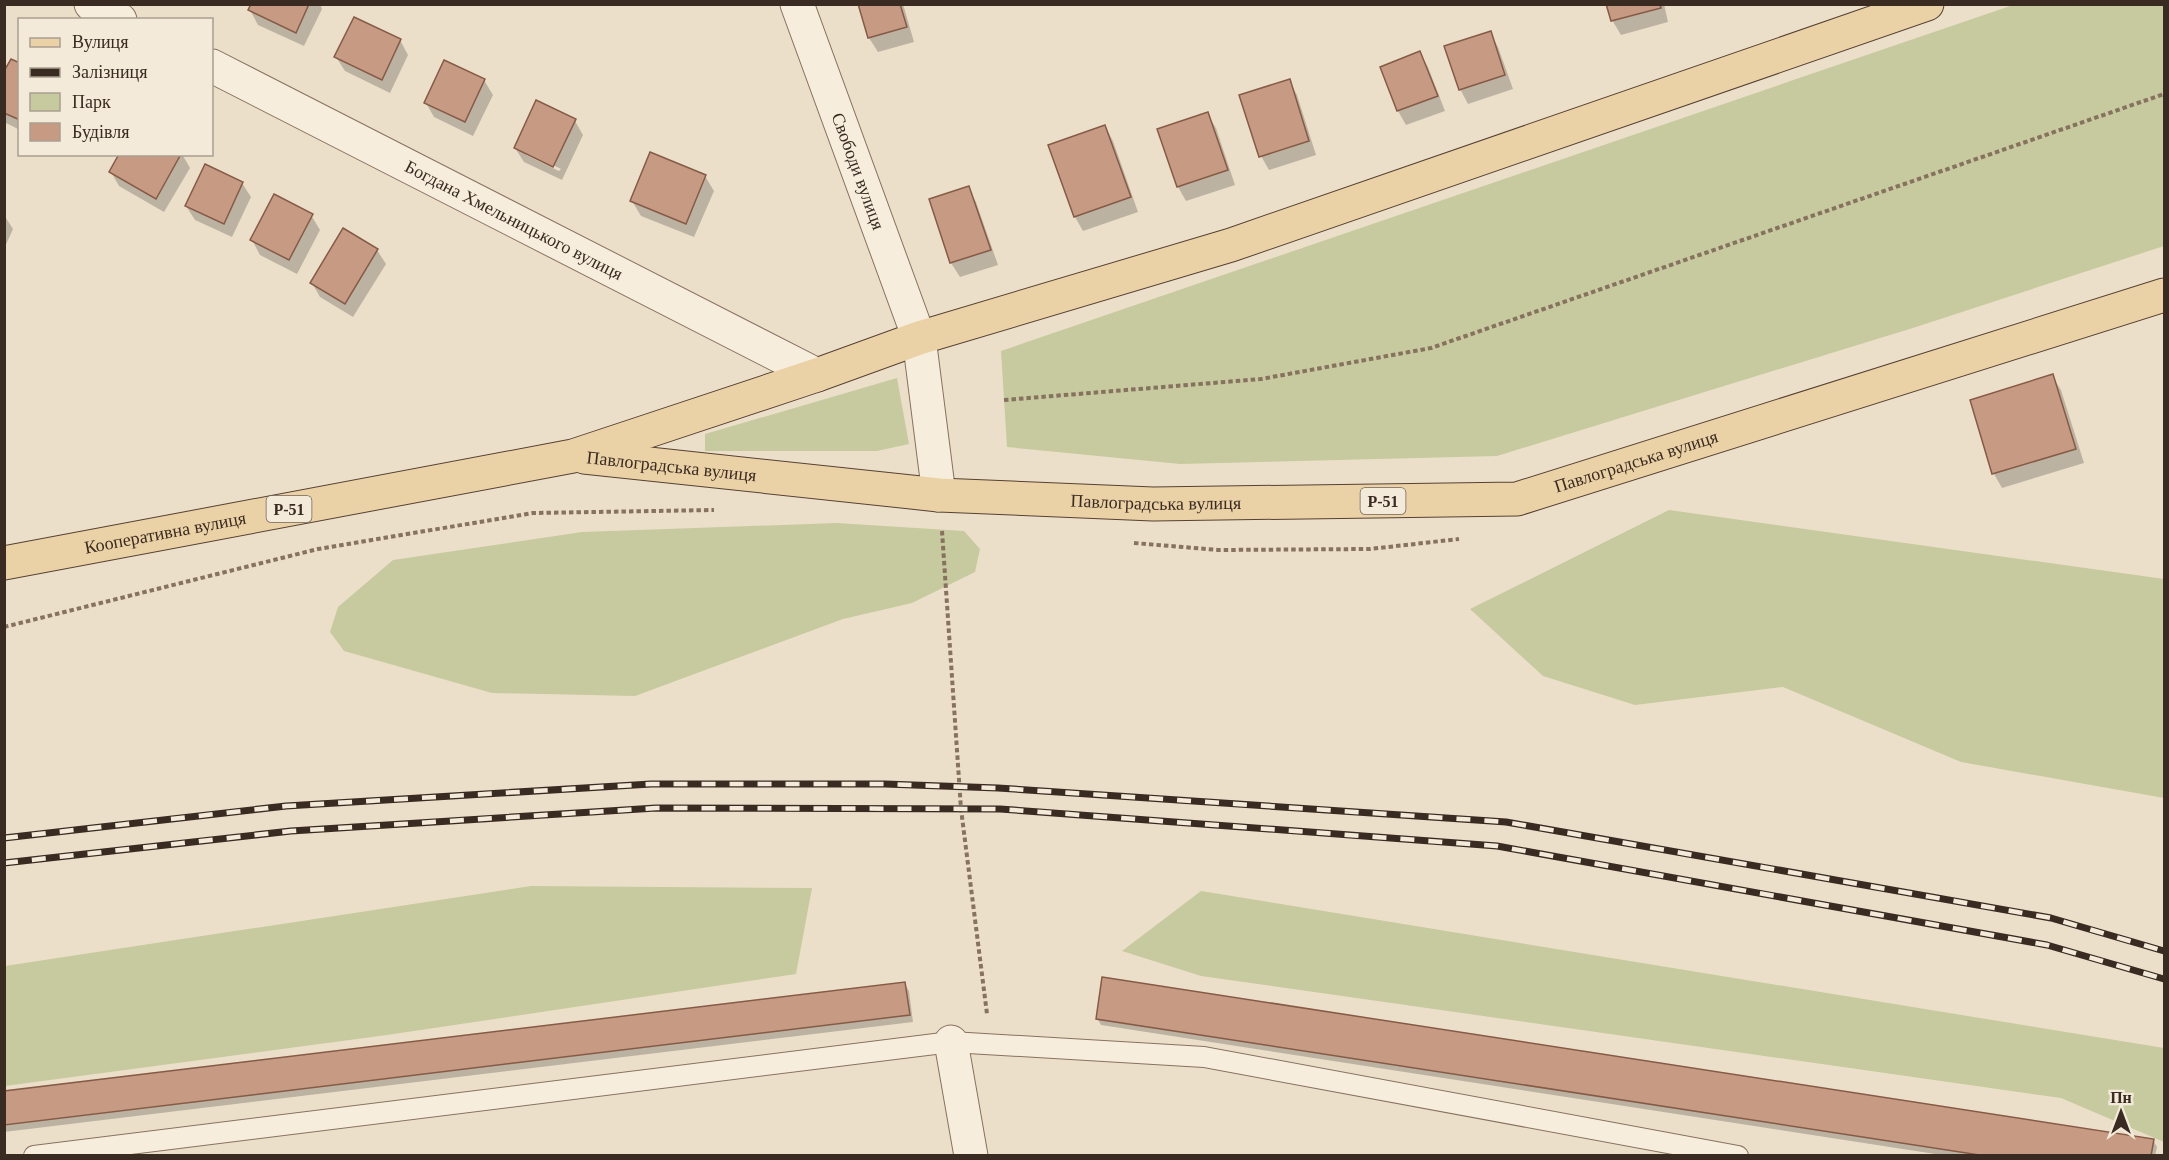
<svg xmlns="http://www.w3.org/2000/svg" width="2169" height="1160" font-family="Georgia,serif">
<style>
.green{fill:#c7ca9e}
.shadow{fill:#0003;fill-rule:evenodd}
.building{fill:#c79b83;stroke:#855b47;stroke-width:1.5}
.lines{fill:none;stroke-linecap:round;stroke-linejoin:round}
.lane-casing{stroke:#87725f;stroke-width:22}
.street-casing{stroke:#87725f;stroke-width:35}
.primary-casing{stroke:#564133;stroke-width:35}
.path{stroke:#87725f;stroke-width:4;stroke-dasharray:4.5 3;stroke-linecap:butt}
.lane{stroke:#f7eddd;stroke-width:20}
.street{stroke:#f7eddd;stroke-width:33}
.primary{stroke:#ebd1a6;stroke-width:33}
.rail-casing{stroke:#392b22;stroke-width:7}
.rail{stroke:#f4ead9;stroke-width:4.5;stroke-dasharray:14;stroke-linecap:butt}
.labels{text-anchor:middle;stroke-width:4.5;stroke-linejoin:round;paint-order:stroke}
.shield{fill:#f4ead9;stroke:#716459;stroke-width:1.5}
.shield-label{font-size:16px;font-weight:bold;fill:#392b22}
.street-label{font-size:18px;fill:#392b22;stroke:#f4ead9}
</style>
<rect width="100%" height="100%" fill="#ecdfca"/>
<path class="green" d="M2013,5h151v241l-248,81 -419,129 -317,8 -173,-17 -6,-96z
M897,378l12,66 -32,7h-172v-17z
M1669,510l495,69v219l-203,-36 -178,-75 -148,18 -92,-29 -73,-67z
M837,523l127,8 16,18 -5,23 -63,31 -69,16 -208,77 -143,-3 -148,-42 -14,-19 8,-25 55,-47 189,-28z
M531,886l281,2 -16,86 -409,61 -382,51v-120z
M1201,891l963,157v94l-103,-44 -860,-122 -79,-25z"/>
<path class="shadow" d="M252,4h68l2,5 -18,37 -46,-21 -8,-15z
M860,4h43l11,38 -36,10 -9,-14z
M1608,4h56l4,18 -47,13 -9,-15z
M1490,32l8,15 15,42 -45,15 -8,-15z
M400,40l8,15 -18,38 -45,-22 -9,-14z
M1420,53l8,14 17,44 -39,14 -8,-14z
M20,65v65l-16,-8v-48z
M484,80l9,15 -20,41 -39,-19 -8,-14z
M1289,81l8,14 19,60 -47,15 -8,-14z
M1207,114l9,14 19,57 -49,16 -8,-14z
M575,121l8,14 -21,45 -38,-18 -9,-14zM526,152l35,17 -2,2 -33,-16z
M1105,126l8,15 25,71 -55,19 -8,-14 -25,-71z
M121,154h61l8,14 -26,44 -45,-26 -8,-14z
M705,176l9,15 -20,46 -53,-21 -9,-15z
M242,183l9,14 -19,40 -37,-17 -9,-14z
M968,188l8,14 22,63 -38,12 -9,-14 -20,-63z
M4,215l9,14 -9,20z
M311,215l9,15 -23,44 -37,-19 -8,-15z
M377,250l9,14 -33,53 -33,-20 -8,-14z
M2052,376l9,14 23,73 -82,25 -8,-14 -22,-73z
M905,984l4,7 4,31 -909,110v-39z
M1097,1018l1056,122 4,7 -2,9h-207l-847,-131z"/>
<path class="building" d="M251,4h58l-13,29 -48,-23z
M858,4h42l7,23 -39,11z
M1606,4h54l1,4 -50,13z
M354,17l47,22 -19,41 -48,-23z
M1491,31l14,44 -46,15 -15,-44z
M1420,51l18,45 -41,15 -17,-44z
M11,59l9,4v57l-16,-7v-42z
M444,60l41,19 -20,43 -41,-19z
M1290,79l19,62 -50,16 -20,-62z
M536,100l40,19 -23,48 -39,-19z
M1208,112l20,58 -51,17 -20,-58z
M1105,125l26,72 -57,20 -26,-72z
M650,152l56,23 -20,49 -56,-23z
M119,154h62l-25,45 -47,-27z
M205,164l38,18 -19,42 -39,-18z
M969,186l22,64 -41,13 -21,-64z
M274,194l39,20 -24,46 -39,-20z
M343,228l35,21 -33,55 -35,-21z
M2053,374l23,75 -84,25 -22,-74z
M1102,977l1052,162 -3,17h-165l-890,-137z
M905,982l5,33 -906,110v-34z"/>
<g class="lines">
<defs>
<path id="lane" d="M34,1156l917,-114 253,15 534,99"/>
<g id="street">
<path d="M91,4l29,16"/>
<path id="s1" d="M797,4l122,334 20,157"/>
<path id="s2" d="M212,66l605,309"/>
<path d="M951,1042l20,114"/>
</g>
<g id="primary">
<path id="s3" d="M584,457l355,38 214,9 364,-5 647,-204"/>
<path id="s4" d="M4,563l569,-107 244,-81 102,-37 312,-93 696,-241"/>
</g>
</defs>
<use href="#lane" class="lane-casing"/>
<use href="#street" class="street-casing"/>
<use href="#primary" class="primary-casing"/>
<path class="path" d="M1004,400l257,-21 170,-31 733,-254
M942,531l19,278 26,205
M1134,543l84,7 152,-1 89,-10
M4,627l314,-78 215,-36 181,-3"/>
<use href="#lane" class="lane"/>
<use href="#street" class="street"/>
<use href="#primary" class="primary"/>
<defs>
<path id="rail" d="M4,838l282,-32 365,-22h234l113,4 508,34 545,96 113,33
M4,863l287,-32 365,-23 344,1 497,37 550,99 117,34"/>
</defs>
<use href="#rail" class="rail-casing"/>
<use href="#rail" class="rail"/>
</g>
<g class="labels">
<g class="shield">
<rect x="1360.5" y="488" width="45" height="26" rx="4.5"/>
<rect x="266.5" y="496" width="45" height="26" rx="4.5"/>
</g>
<g class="shield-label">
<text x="1383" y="507">Р-51</text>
<text x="289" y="515">Р-51</text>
</g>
<g class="street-label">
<text dy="6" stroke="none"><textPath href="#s1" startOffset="178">Свободи вулиця</textPath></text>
<text dy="6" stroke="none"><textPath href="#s2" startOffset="339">Богдана Хмельницького вулиця</textPath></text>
<text dy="6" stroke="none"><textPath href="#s3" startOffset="1060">Павлоградська вулиця</textPath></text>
<text dy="6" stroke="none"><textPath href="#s3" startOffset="88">Павлоградська вулиця</textPath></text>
<text dy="6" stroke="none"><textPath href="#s3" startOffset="574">Павлоградська вулиця</textPath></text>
<text dy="6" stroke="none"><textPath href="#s4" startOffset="164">Кооперативна вулиця</textPath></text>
</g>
</g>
<rect width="2169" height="1160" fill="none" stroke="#392b22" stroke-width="12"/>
<rect x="18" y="18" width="195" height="138" fill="#f4ead9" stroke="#a99e90" stroke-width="1.5"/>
<rect x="30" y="38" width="30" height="9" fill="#ebd1a6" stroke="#a99e90" stroke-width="1.5"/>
<text x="72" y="48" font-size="18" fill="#392b22">Вулиця</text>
<rect x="30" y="68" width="30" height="9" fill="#392b22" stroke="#a99e90" stroke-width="1.5"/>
<text x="72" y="78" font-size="18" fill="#392b22">Залізниця</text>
<rect x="30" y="93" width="30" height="18" fill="#c7ca9e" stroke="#a99e90" stroke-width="1.5"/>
<text x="72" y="108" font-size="18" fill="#392b22">Парк</text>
<rect x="30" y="123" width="30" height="18" fill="#c79b83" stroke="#a99e90" stroke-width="1.5"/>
<text x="72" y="138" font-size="18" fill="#392b22">Будівля</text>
<g transform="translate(2121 1112)" stroke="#f4ead9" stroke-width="4.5" paint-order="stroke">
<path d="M0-4.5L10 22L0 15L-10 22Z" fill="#392b22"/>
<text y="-9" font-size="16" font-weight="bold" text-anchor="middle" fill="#392b22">Пн</text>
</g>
</svg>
